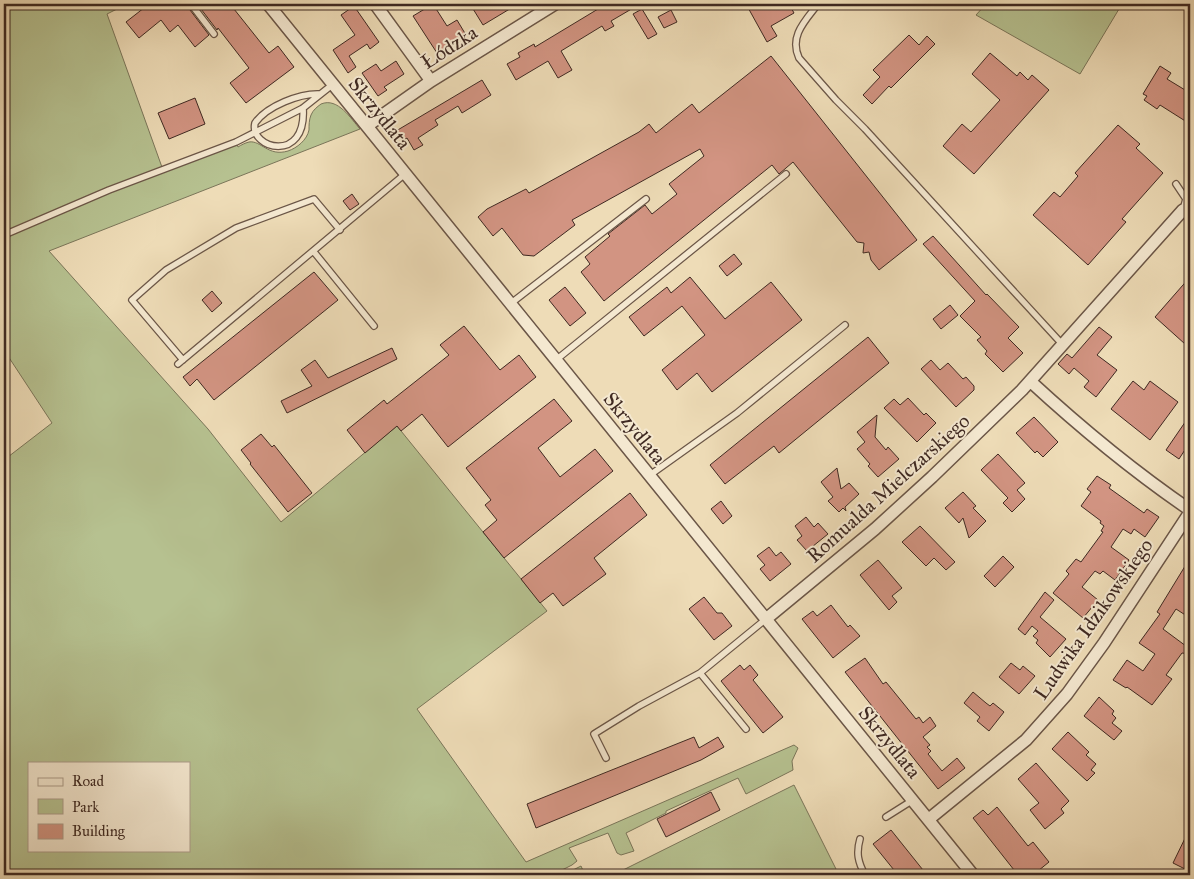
<svg xmlns="http://www.w3.org/2000/svg" width="1194" height="879" font-family="'IM FELL Great Primer',serif">
<style>
.green{fill:#b6c190;stroke:#7a7559;fill-rule:evenodd}
.building{fill:#d29482;stroke:#3f2922}
.lines{fill:none;stroke-linecap:round;stroke-linejoin:round}
.service-casing{stroke:#6b5647;stroke-width:8}
.minor-casing{stroke:#6b5647;stroke-width:14}
.service{stroke:#f4e8d0;stroke-width:5.5}
.minor{stroke:#f4e8d0;stroke-width:11}
.labels{text-anchor:middle;stroke-width:4;stroke-linejoin:round;paint-order:stroke}
.street-label{font-size:20px;fill:#3f2922;stroke:#f4e8d0}
</style>
<rect width="100%" height="100%" fill="#eedcb7"/>
<filter id="stains"><feTurbulence type="fractalNoise" baseFrequency=".004" numOctaves="4"/><feColorMatrix values="0 0 0 0 .2 0 0 0 0 .09 0 0 0 0 .02 0 0 0 .5 -.17"/></filter>
<radialGradient id="worn" r=".72"><stop offset=".6" stop-color="#630" stop-opacity="0"/><stop offset="1" stop-color="#630" stop-opacity=".3"/></radialGradient>
<path class="green" d="M4,4h123l-20,10 56,156 73,-28 2,5c3,-2 7,-4 11,-5 12,-2 19,15 39,9 9,-3 19,-11 21,-21 0,-5 0,-10 2,-15 2,-5 6,-8 10,-11 17,-7 30,15 39,25l-311,122 159,178 73,93 116,-96 150,185 -130,98 109,153 268,-117 4,3 -6,13 1,9 -47,24 -8,-16 -72,33v2l-40,20 8,18 -13,4 -4,-2 -9,-20 -39,15 8,13 -5,4 -20,10h-548v-415l48,-37 -48,-73zM29,763h160v87h-160z
M986,4h136l-42,70 -104,-59z
M794,785l45,90h-226z
M581,866l4,9h-22z"/>
<path class="building" d="M149,4h43l-2,3v3l19,25 -14,12 -17,-22 -8,7 -9,-12 -22,18 -13,-16z
M204,4h26l39,49 9,-7 16,21 -48,36 -16,-20 19,-15 -31,-40 -1,2 -16,-21z
M433,4l14,22 10,-6 9,15 -29,18 -24,-37z
M470,4h48l-35,21z
M595,4h45l-29,17 3,5 -9,5 -3,-5 -41,25 11,19 -14,8 -10,-17 -32,19 -9,-16 13,-7 -2,-4 16,-9 1,3 63,-38z
M746,4h43l5,9 -23,13 6,10 -10,6z
M354,6l25,36 -9,7 -3,-5 -18,12 7,11 -8,6 -15,-23 22,-15 -14,-20z
M642,9l15,25 -9,5 -15,-25z
M671,10l6,12 -13,6 -6,-11z
M909,35l10,10 8,-9 8,8 -44,44 -2,-2 -17,18 -9,-9 17,-18 -7,-7z
M990,53l27,23 3,-4 8,8 4,-5 17,15 -75,84 -31,-28 19,-22 9,8 29,-32 -28,-26z
M771,56l146,184 -38,30 -8,-10 -2,-8 -6,1 1,-10 -7,-1 -64,-80 -14,12 -7,-9 -168,136 -23,-29 9,-8 -5,-7 25,-21 -2,-2 37,-29 7,9 25,-20 -8,-10 35,-28 -4,-7 -128,71 3,5 -41,31 -11,-1 -21,-27 -9,8 -15,-19 9,-8 39,-20 3,4 110,-61 10,-8 7,9 36,-29 7,9z
M396,61l8,13 -20,13 3,3 -9,6 -16,-23 14,-9 5,7z
M1160,66l11,7 -4,6 23,14v31l-30,-19 -3,4 -13,-9 3,-4 -4,-2z
M482,80l9,15 -29,18 -4,-7 -23,14 3,5 -20,13 5,7 -9,5 -7,-12 -5,3 -6,-10z
M195,98l10,26 -36,15 -11,-26z
M1118,125l22,19 -4,4 27,25 -41,46 4,3 -38,43 -55,-50 21,-23 6,5 18,-21 -3,-3z
M352,194l7,10 -9,6 -7,-9z
M933,236l53,59 1,-1 32,33 -11,11 15,15 -20,19 -18,-18 2,-3 -10,-11 4,-3 -21,-21 15,-15 -52,-57z
M734,254l8,10 -15,12 -8,-10z
M314,272l24,28 -124,100 -17,-21 -7,7 -7,-9z
M690,277l35,42 46,-37 31,38 -90,72 -15,-19 -20,17 -15,-20 43,-35 -23,-29 -38,30 -15,-19 38,-30 4,6z
M1190,277v29l-4,5 4,3v24l-5,6 -30,-27z
M565,287l21,26 -16,13 -21,-26z
M212,291l10,12 -10,9 -10,-12z
M950,305l8,10 -17,14 -8,-10z
M464,326l36,44 19,-15 17,22 -88,70 -26,-33 -21,17 -4,-5 -32,27 -18,-23 37,-30 3,4 62,-49 -9,-10z
M1099,327l13,10 -15,18 20,15 -21,27 -12,-10 5,-6 -15,-13 -5,6 -11,-10 9,-10 5,4z
M868,337l21,26 -110,90 -5,-7 -49,38 -15,-19z
M392,348l5,11 -110,54 -6,-12 31,-15 -11,-16 14,-10 13,18z
M931,360l9,10 8,-7 15,16 3,-2 8,9v4l-18,17 -35,-38z
M1133,381l11,9 6,-9 28,21 -28,38 -39,-31z
M908,398l16,17 2,-2 10,10 -19,19 -33,-34 10,-9 6,6z
M554,399l18,22 -34,27 22,29 35,-28 18,22 -109,87 -21,-26 14,-12 -12,-15 6,-5 -25,-32z
M877,415l-2,22 11,13 2,-3 11,12 -21,18 -10,-11 2,-2 -13,-15 8,-7 -8,-10z
M1190,415v27l-11,17 -13,-9z
M1034,417l24,25 -15,15 -6,-6 -2,2 -19,-20z
M261,434l11,13 2,-2 38,48 -24,19 -38,-48 1,-1 -10,-13z
M998,454l27,29 -8,7 8,9 -13,13 -9,-9 5,-5 -27,-28z
M837,468l4,21 8,-6 10,11 -14,13 1,4 -3,-3 -4,4 -11,-11 5,-4 -12,-15z
M1097,476l14,9 -2,3 35,25 3,-4 12,8 -14,20 -11,-8 -3,5 -8,-5 -12,18 18,13 -14,20 -12,-9 -3,3 -5,-3 -13,16 16,13 -15,18 -30,-25 16,-19 -3,-3 10,-12 5,3 22,-30 -2,-1 3,-5 -4,-3 1,-2 -20,-15 10,-14 -4,-3z
M963,492l13,14 -3,2 13,13 -17,17 -6,-20 -4,5 -14,-15z
M630,493l17,22 -53,43 12,16 -43,32 -10,-13 -13,10 -19,-24z
M721,501l11,15 -9,8 -12,-15z
M806,517l8,10 4,-4 10,11 -21,17 -10,-11 5,-4 -7,-10z
M920,526l35,36 -9,8 -12,-12 -8,8 -24,-24z
M769,547l7,9 5,-4 10,12 -21,17 -10,-12 5,-4 -8,-9z
M1003,556l11,11 -19,20 -11,-11z
M1190,558v60l-14,-9 -13,20 27,20v5l-8,-1 -16,22 6,4 -20,26 -25,-18 -1,1 -13,-8 14,-20 16,11 12,-17 -16,-11 21,-29 -3,-2z
M878,560l24,28 -10,8 5,6 -8,8 -29,-35z
M1045,592l9,8 -14,17 26,22 -16,18 -14,-14 2,-3 -5,-4 5,-5 -6,-5 -7,9 -7,-6z
M704,597l13,16h5l10,13 -18,14 -25,-31z
M831,605l17,22 2,-2 10,11 -27,22 -31,-39 11,-8 4,5z
M865,658l18,26 3,-2 30,37 3,-2 4,6 7,-6 6,9 -13,11 7,8 -3,2 4,4 -3,3 14,17 15,-13 8,10 -27,21 -93,-117z
M1011,663l9,7 3,-4 12,10 -16,18 -20,-17z
M740,665l4,5 6,-5 8,10 -5,5 30,37 -20,16 -42,-52z
M973,692l13,11 4,3 3,-3 11,9 -15,19 -12,-10 3,-4 -16,-14z
M1099,697l15,14 -2,3 4,4 -4,5 10,8 -8,9 -30,-24z
M1068,732l21,20 -3,3 10,9 -5,6 4,3 -8,8 -35,-32z
M694,737l5,11 19,-11 6,10 -23,13 -165,68 -9,-24z
M1036,763l33,38 -8,8 3,4 -19,16 -15,-19 9,-7 -21,-24z
M711,792l9,18 -54,27 -9,-18z
M997,807l31,39 5,-4 16,20 -16,13h-15l-45,-57 10,-8 5,5z
M1190,828v29l-5,12 -12,-6z
M891,830l36,45h-29l-25,-31z"/>
<g class="lines">
<defs>
<path id="service" d="M199,4l-5,4 20,26
M818,4c-13,17 -29,32 -19,54l37,42 29,29 197,215
M303,108c4,56 -54,41 -48,15 12,-17 45,-30 65,-29
M1176,184l10,15
M1183,210l3,-11 4,-7
M1183,210l7,8
M4,235l105,-45 127,-48 67,-34 29,-23
M314,252l60,74
M510,304l136,-105
M183,360l-51,-60 34,-30 70,-42 78,-29 26,31
M556,360l230,-186
M178,364l227,-190
M650,475l87,-62 108,-88
M700,673l46,56
M606,758l-12,-24 45,-28 61,-33 66,-54
M886,817l27,-17
M860,839c-4,14 -2,23 5,36"/>
<path id="minor" d="M268,4l705,871
M375,4l56,77
M367,126l64,-45 124,-77
M1030,381c51,47 103,90 160,129
M766,619l109,-90 57,-52 90,-87 161,-180
M929,819l97,-79 41,-46 37,-51 86,-131"/>
</defs>
<use href="#service" class="service-casing"/>
<use href="#minor" class="minor-casing"/>
<use href="#service" class="service"/>
<use href="#minor" class="minor"/>
</g>
<g class="labels">
<g class="street-label">
<text transform="translate(449 47) rotate(-33)" y="7">Łódzka</text>
<text transform="translate(380 113) rotate(51)" y="7">Skrzydlata</text>
<text transform="translate(635 428) rotate(51)" y="7">Skrzydlata</text>
<text transform="translate(888 488) rotate(-42)" y="7">Romualda Mielczarskiego</text>
<text transform="translate(1093 619) rotate(-55)" y="7">Ludwika Idzikowskiego</text>
<text transform="translate(890 742) rotate(51)" y="7">Skrzydlata</text>
</g>
</g>
<rect width="1194" height="879" fill="none" stroke="#eedcb7" stroke-width="20"/>
<rect x="5" y="5" width="1184" height="869" fill="none" stroke="#3f2922" stroke-width="2.5"/>
<rect x="10" y="10" width="1174" height="859" fill="none" stroke="#3f2922"/>
<rect x="28" y="762" width="162" height="90" fill="#f4e8d0" stroke="#ac9c8a"/>
<rect x="38" y="778" width="25" height="8" fill="#f4e8d0" stroke="#ac9c8a"/>
<text x="72" y="786" font-size="15" fill="#3f2922">Road</text>
<rect x="38" y="799" width="25" height="15" fill="#b6c190" stroke="#ac9c8a"/>
<text x="72" y="812" font-size="15" fill="#3f2922">Park</text>
<rect x="38" y="824" width="25" height="15" fill="#d29482" stroke="#ac9c8a"/>
<text x="72" y="836" font-size="15" fill="#3f2922">Building</text>
<rect width="100%" height="100%" filter="url(#stains)"/>
<rect width="100%" height="100%" fill="url(#worn)"/>
</svg>
